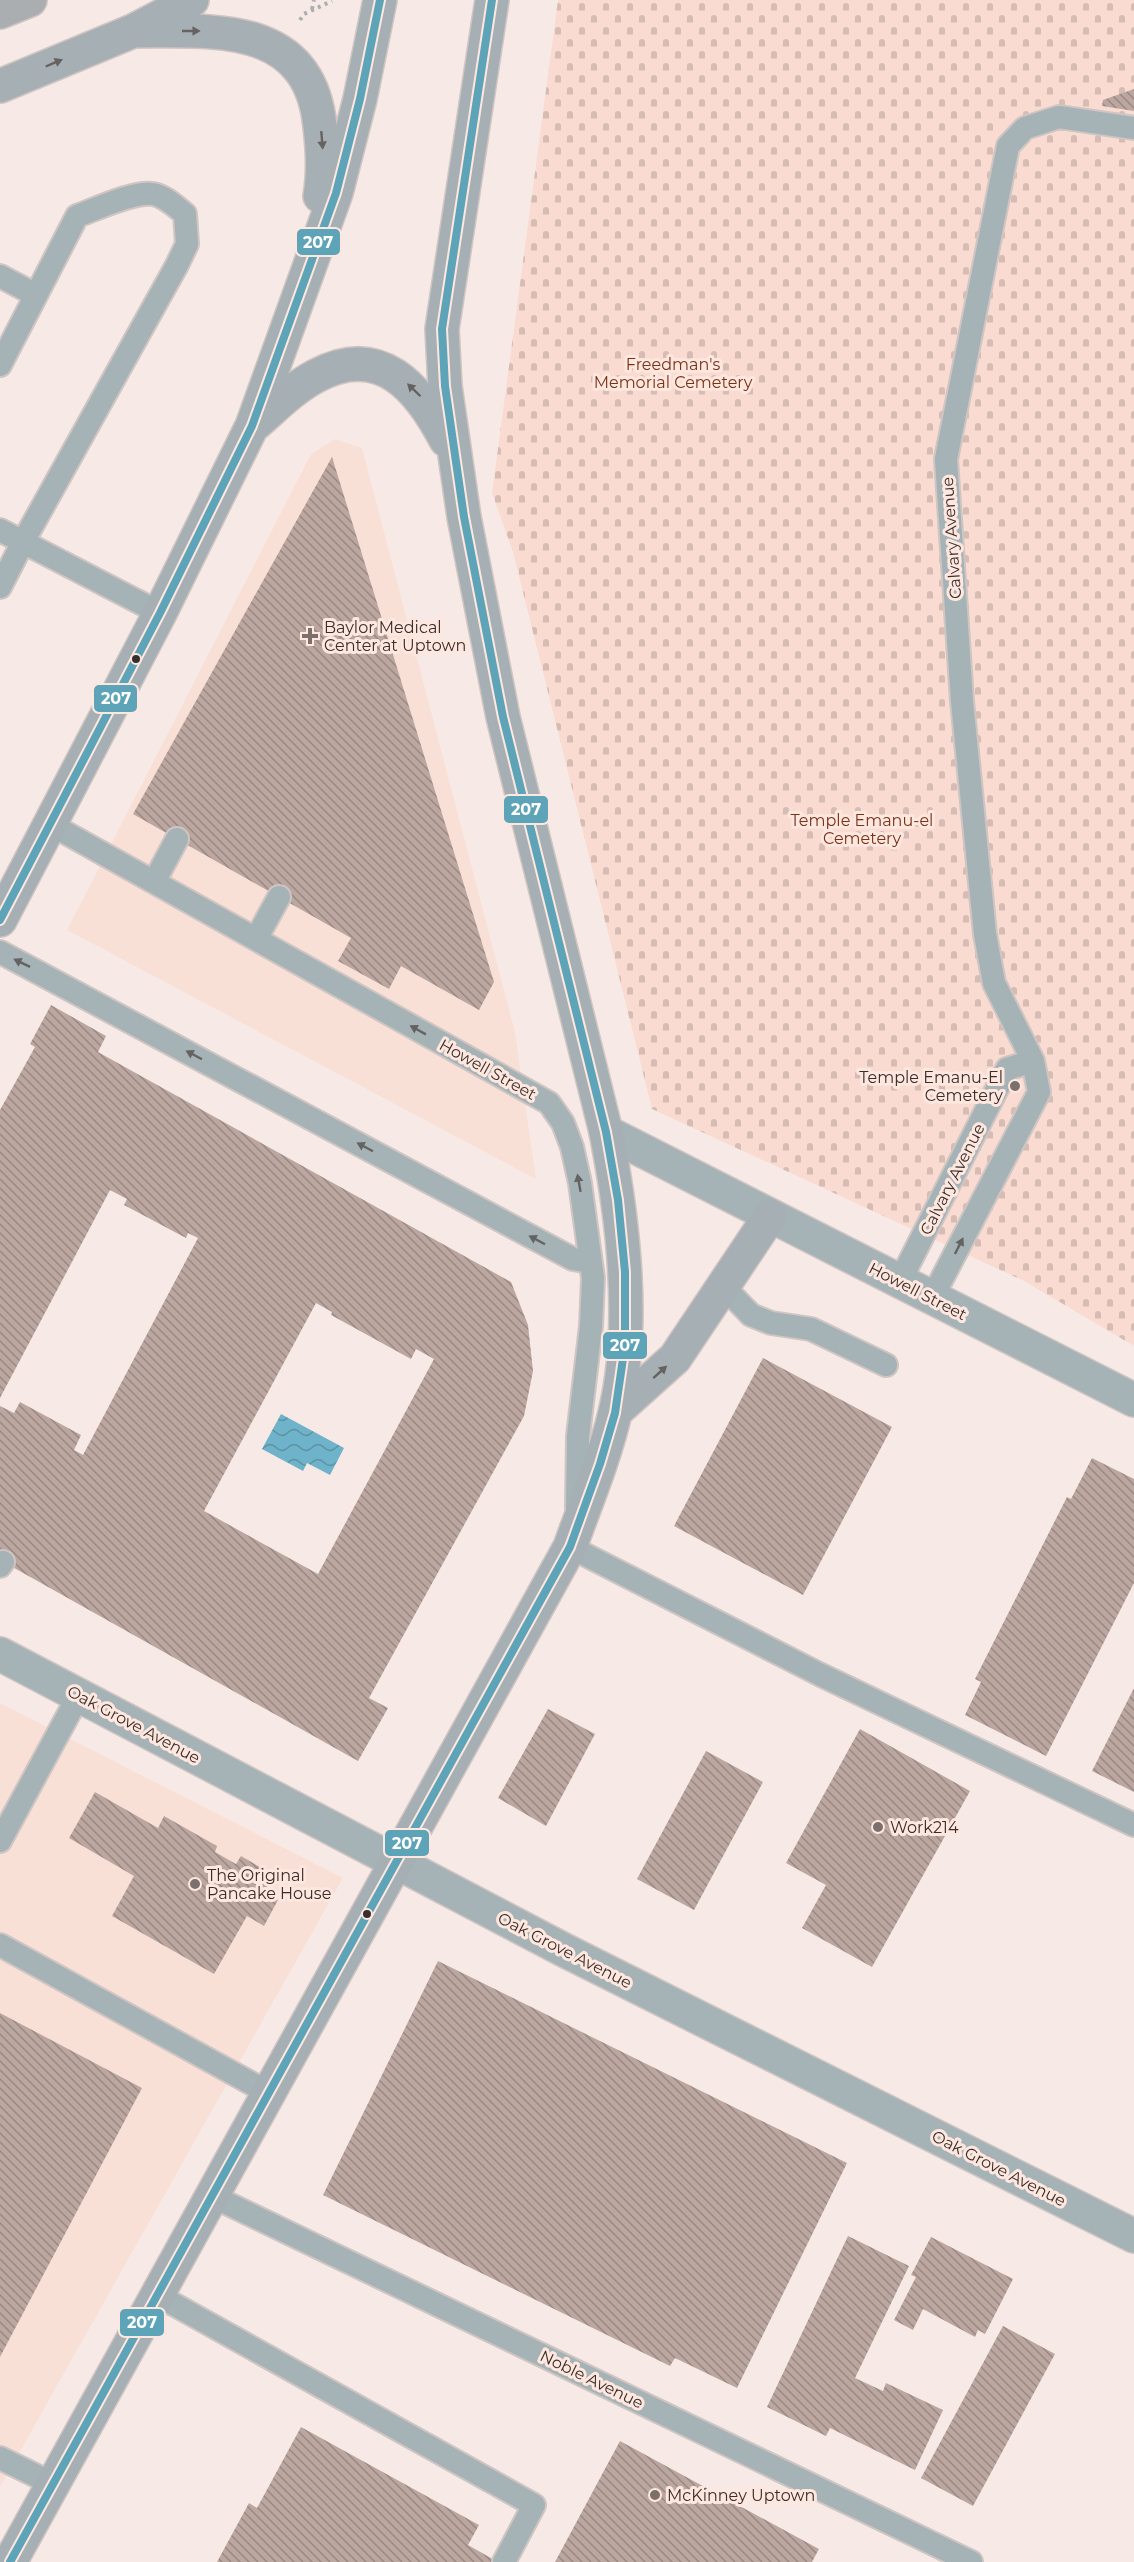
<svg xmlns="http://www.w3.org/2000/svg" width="1134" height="2562" font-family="Montserrat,sans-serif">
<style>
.built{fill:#f9e0d7}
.cemetery{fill:url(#cemetery-stones)}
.water{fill:url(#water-waves)}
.building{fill:url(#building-back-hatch);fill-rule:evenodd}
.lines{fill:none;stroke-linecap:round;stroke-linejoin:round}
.lane-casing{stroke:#cfc5c2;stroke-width:26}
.street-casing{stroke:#cfc5c2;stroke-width:36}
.secondary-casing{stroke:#cfc5c2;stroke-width:36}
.highway-casing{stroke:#cfc5c2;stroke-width:36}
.path{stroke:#a9aeb0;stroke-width:4;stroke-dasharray:3 4.5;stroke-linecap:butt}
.lane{stroke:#a5b2b6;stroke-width:22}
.street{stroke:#a5b2b6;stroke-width:33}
.secondary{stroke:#a6afb3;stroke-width:33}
.highway{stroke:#aaaeb0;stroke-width:33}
.bus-1-casing{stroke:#fee7df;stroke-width:12}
.bus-1{stroke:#5ea4b8;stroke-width:8}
.oneway{fill:#656261}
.oneway2{fill:#646362}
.poi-dot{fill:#7c706c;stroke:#fee7df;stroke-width:2}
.bus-dot{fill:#392e2a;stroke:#fee7df;stroke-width:2}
.labels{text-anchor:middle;stroke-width:6;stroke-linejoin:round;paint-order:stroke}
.park-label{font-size:16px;fill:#7a3217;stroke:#fee7df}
.street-label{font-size:16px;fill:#392e2a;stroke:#fee7df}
.poi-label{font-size:16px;fill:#392e2a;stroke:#fee7df;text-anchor:start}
.line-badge{stroke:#fee7df;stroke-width:2}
.badge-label{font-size:16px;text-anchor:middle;font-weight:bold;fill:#fff}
</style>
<defs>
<pattern id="cemetery-stones" width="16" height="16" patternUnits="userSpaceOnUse" patternTransform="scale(1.5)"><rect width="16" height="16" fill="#fadbd1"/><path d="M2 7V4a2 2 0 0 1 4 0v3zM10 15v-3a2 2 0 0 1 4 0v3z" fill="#d7bcb4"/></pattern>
<pattern id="water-waves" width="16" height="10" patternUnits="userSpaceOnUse" patternTransform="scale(1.5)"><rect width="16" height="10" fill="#6fb3ca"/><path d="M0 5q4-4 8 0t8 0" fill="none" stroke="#5c92a4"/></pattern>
<pattern id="building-back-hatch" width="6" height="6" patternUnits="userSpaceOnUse" patternTransform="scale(1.5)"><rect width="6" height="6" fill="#bba7a0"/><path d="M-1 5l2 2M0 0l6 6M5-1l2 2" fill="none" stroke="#998883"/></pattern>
</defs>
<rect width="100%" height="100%" fill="#f7eae6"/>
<path class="built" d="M335,439l27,9 153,584 21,147 -469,-249 244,-476z
M0,1703l343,175 -343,609z"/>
<path class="cemetery" d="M558,0h576v1346l-110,-65 -372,-172 -139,-557 -21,-59z"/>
<path class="water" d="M281,1414l63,34 -14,27 -23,-12 -4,8 -41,-22z"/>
<path class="building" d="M1134,89v22l-32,-5 1,-6z
M332,457l162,525 -15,28 -78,-44 -12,23 -51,-28 13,-23 -218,-124z
M51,1005l55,31 -8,16 413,230 17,43 5,46 -9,45 -155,282 19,10 -30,53 -358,-201v-154l14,7 6,-11 61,33 -7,15 9,5 115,-217 -10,-5 -2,5 -62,-33 3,-6 -17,-9 -110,208v-288l35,-63 -5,-3zM316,1303l16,9 -1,3 80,44 5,-10 18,10 -116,215 -114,-63z
M763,1358l129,69 -89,168 -129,-69z
M1092,1458l42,21v104l-88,173 -81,-41 16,-33 -6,-3 92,-182 4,2z
M1134,1688v104l-42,-21z
M548,1709l47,25 -49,92 -48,-28z
M860,1729l110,62 -98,176 -70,-39 24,-43 -40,-22z
M706,1751l57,31 -69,128 -57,-31z
M95,1792l63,36 6,-12 53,30 -2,6 21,12 5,-8 22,13 -3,6 10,6 -6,11 14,8 -14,26 -17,-10 -33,58 -102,-58 22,-40 -65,-38z
M438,1961l409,202 -110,225 -62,-30 -5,8 -347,-171z
M0,2013l142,75 -142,269z
M848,2236l61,30 -54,112 28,13 3,-8 57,27 -28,60 -85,-42 -4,8 -59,-29z
M931,2237l82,42 -28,55 -7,-4 -3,7 -52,-28 -10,21 -19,-10 22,-43 -5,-2z
M1003,2326l52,28 -82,152 -52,-28z
M301,2427l178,98 -11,20 30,17h-281l32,-59 8,5z
M620,2441l199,108 -7,13h-257z"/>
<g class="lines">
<defs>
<path id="lane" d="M0,276l36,19
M0,365l77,-149c19,-7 57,-25 76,-22 12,2 23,13 32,20l2,30 -10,21 -154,277 137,71
M0,530l23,12 -23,45
M50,824l499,279 14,20 9,24 8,36 13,95 -2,48 -13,110 -1,72
M154,882l23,-43
M256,939l23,-42
M0,952l573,307 17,3
M900,1281l107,-212 26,-8
M722,1285l29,30 20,8 40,6 75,36
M932,1298l107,-206 -6,-31 -39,-78 -9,-49 -23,-233 -16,-242 62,-313 17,-18 34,-11 75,11
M570,1547l249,127 315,151
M0,1566l3,-4
M0,1841l79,-146
M0,1945l269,148
M212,2196l759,366
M157,2295l377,210 -30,57
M0,2458l53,26"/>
<path id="street" d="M606,1132l528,268
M0,1654l564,296 570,286"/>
<path id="secondary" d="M133,31c81,0 177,-10 187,96 3,24 4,46 0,69
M0,86l133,-55 59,-31
M254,425c20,-17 39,-37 62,-49 64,-35 103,12 130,64
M0,920l160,-307 92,-187 84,-233 24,-94 20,-99
M616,1411l59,-53 95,-142
M10,2562l560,-1015c16,-45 34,-87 45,-134 21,-86 8,-195 -9,-281l-103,-415 -39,-200 -19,-131 -3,-57 50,-329"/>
<path id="highway" d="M0,12l30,-12"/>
</defs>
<use href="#lane" class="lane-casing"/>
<use href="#street" class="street-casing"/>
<use href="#secondary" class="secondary-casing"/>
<use href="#highway" class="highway-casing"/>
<path class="path" d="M312,9l2,-9
M300,20l4,-6 28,-13"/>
<use href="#lane" class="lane"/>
<use href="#street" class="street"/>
<use href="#secondary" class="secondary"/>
<use href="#highway" class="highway"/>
<defs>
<path id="bus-1" d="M0,920l160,-307 92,-187 84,-233 24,-94 20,-99
M10,2562l560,-1015 30,-83 15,-51 10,-68v-73l-7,-72 -12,-68 -103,-415 -39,-200 -19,-131 -3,-57 50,-329"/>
</defs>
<use href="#bus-1" class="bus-1-casing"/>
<use href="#bus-1" class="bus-1"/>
</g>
<defs><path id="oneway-solid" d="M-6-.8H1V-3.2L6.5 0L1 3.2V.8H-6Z" transform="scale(1.5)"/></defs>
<g class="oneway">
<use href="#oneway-solid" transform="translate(191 31)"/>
<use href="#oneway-solid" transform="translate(54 63) rotate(-23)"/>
<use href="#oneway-solid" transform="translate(322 140) rotate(85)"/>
<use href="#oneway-solid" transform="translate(414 390) rotate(-136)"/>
<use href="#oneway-solid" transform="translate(660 1372) rotate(-42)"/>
</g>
<g class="oneway2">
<use href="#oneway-solid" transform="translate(22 963) rotate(-154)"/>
<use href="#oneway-solid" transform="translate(418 1030) rotate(-151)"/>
<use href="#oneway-solid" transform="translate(194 1055) rotate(-152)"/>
<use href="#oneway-solid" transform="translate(365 1147) rotate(-152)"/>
<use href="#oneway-solid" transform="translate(579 1183) rotate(-100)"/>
<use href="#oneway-solid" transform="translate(537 1240) rotate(-152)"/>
<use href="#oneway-solid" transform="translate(959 1246) rotate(-63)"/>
</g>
<g class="poi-dot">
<path d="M307 627h6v6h6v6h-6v6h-6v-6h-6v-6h6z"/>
<circle cx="1015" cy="1086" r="6"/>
<circle cx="878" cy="1827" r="6"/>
<circle cx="195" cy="1884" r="6"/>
<circle cx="655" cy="2495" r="6"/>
</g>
<g class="bus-dot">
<circle cx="136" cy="659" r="5"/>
<circle cx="367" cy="1914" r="5"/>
</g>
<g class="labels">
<g class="park-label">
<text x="673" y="370">Freedman's<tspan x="673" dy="18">Memorial Cemetery</tspan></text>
<text x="862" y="826">Temple Emanu-el<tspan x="862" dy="18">Cemetery</tspan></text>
</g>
<g class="street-label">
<text transform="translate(951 538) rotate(-94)" y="6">Calvary Avenue</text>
<text transform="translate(488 1069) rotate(29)" y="6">Howell Street</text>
<text transform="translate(952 1179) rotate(-63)" y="6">Calvary Avenue</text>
<text transform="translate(918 1291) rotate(27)" y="6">Howell Street</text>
<text transform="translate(134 1724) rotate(28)" y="6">Oak Grove Avenue</text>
<text transform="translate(565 1950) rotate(27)" y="6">Oak Grove Avenue</text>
<text transform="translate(999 2168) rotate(27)" y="6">Oak Grove Avenue</text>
<text transform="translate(592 2379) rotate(26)" y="6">Noble Avenue</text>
</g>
<g class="poi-label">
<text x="324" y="633">Baylor Medical<tspan x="324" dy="18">Center at Uptown</tspan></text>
<text x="1003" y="1083" text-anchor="end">Temple Emanu-El<tspan x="1003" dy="18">Cemetery</tspan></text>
<text x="890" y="1833">Work214</text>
<text x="207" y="1881">The Original<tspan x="207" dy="18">Pancake House</tspan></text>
<text x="667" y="2501">McKinney Uptown</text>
</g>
</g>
<g class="line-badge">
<rect x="296" y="228" width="45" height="28" rx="6" fill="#5ea4b8"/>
<rect x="93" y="684" width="45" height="29" rx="6" fill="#5ea4b8"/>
<rect x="503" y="795" width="46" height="29" rx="6" fill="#5ea4b8"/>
<rect x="602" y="1331" width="46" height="29" rx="6" fill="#5ea4b8"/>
<rect x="384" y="1829" width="46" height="28" rx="6" fill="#5ea4b8"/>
<rect x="119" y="2308" width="46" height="29" rx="6" fill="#5ea4b8"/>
</g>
<g class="badge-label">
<text x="318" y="248">207</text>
<text x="116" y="704">207</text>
<text x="526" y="815">207</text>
<text x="625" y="1351">207</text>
<text x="407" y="1849">207</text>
<text x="142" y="2328">207</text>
</g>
</svg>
